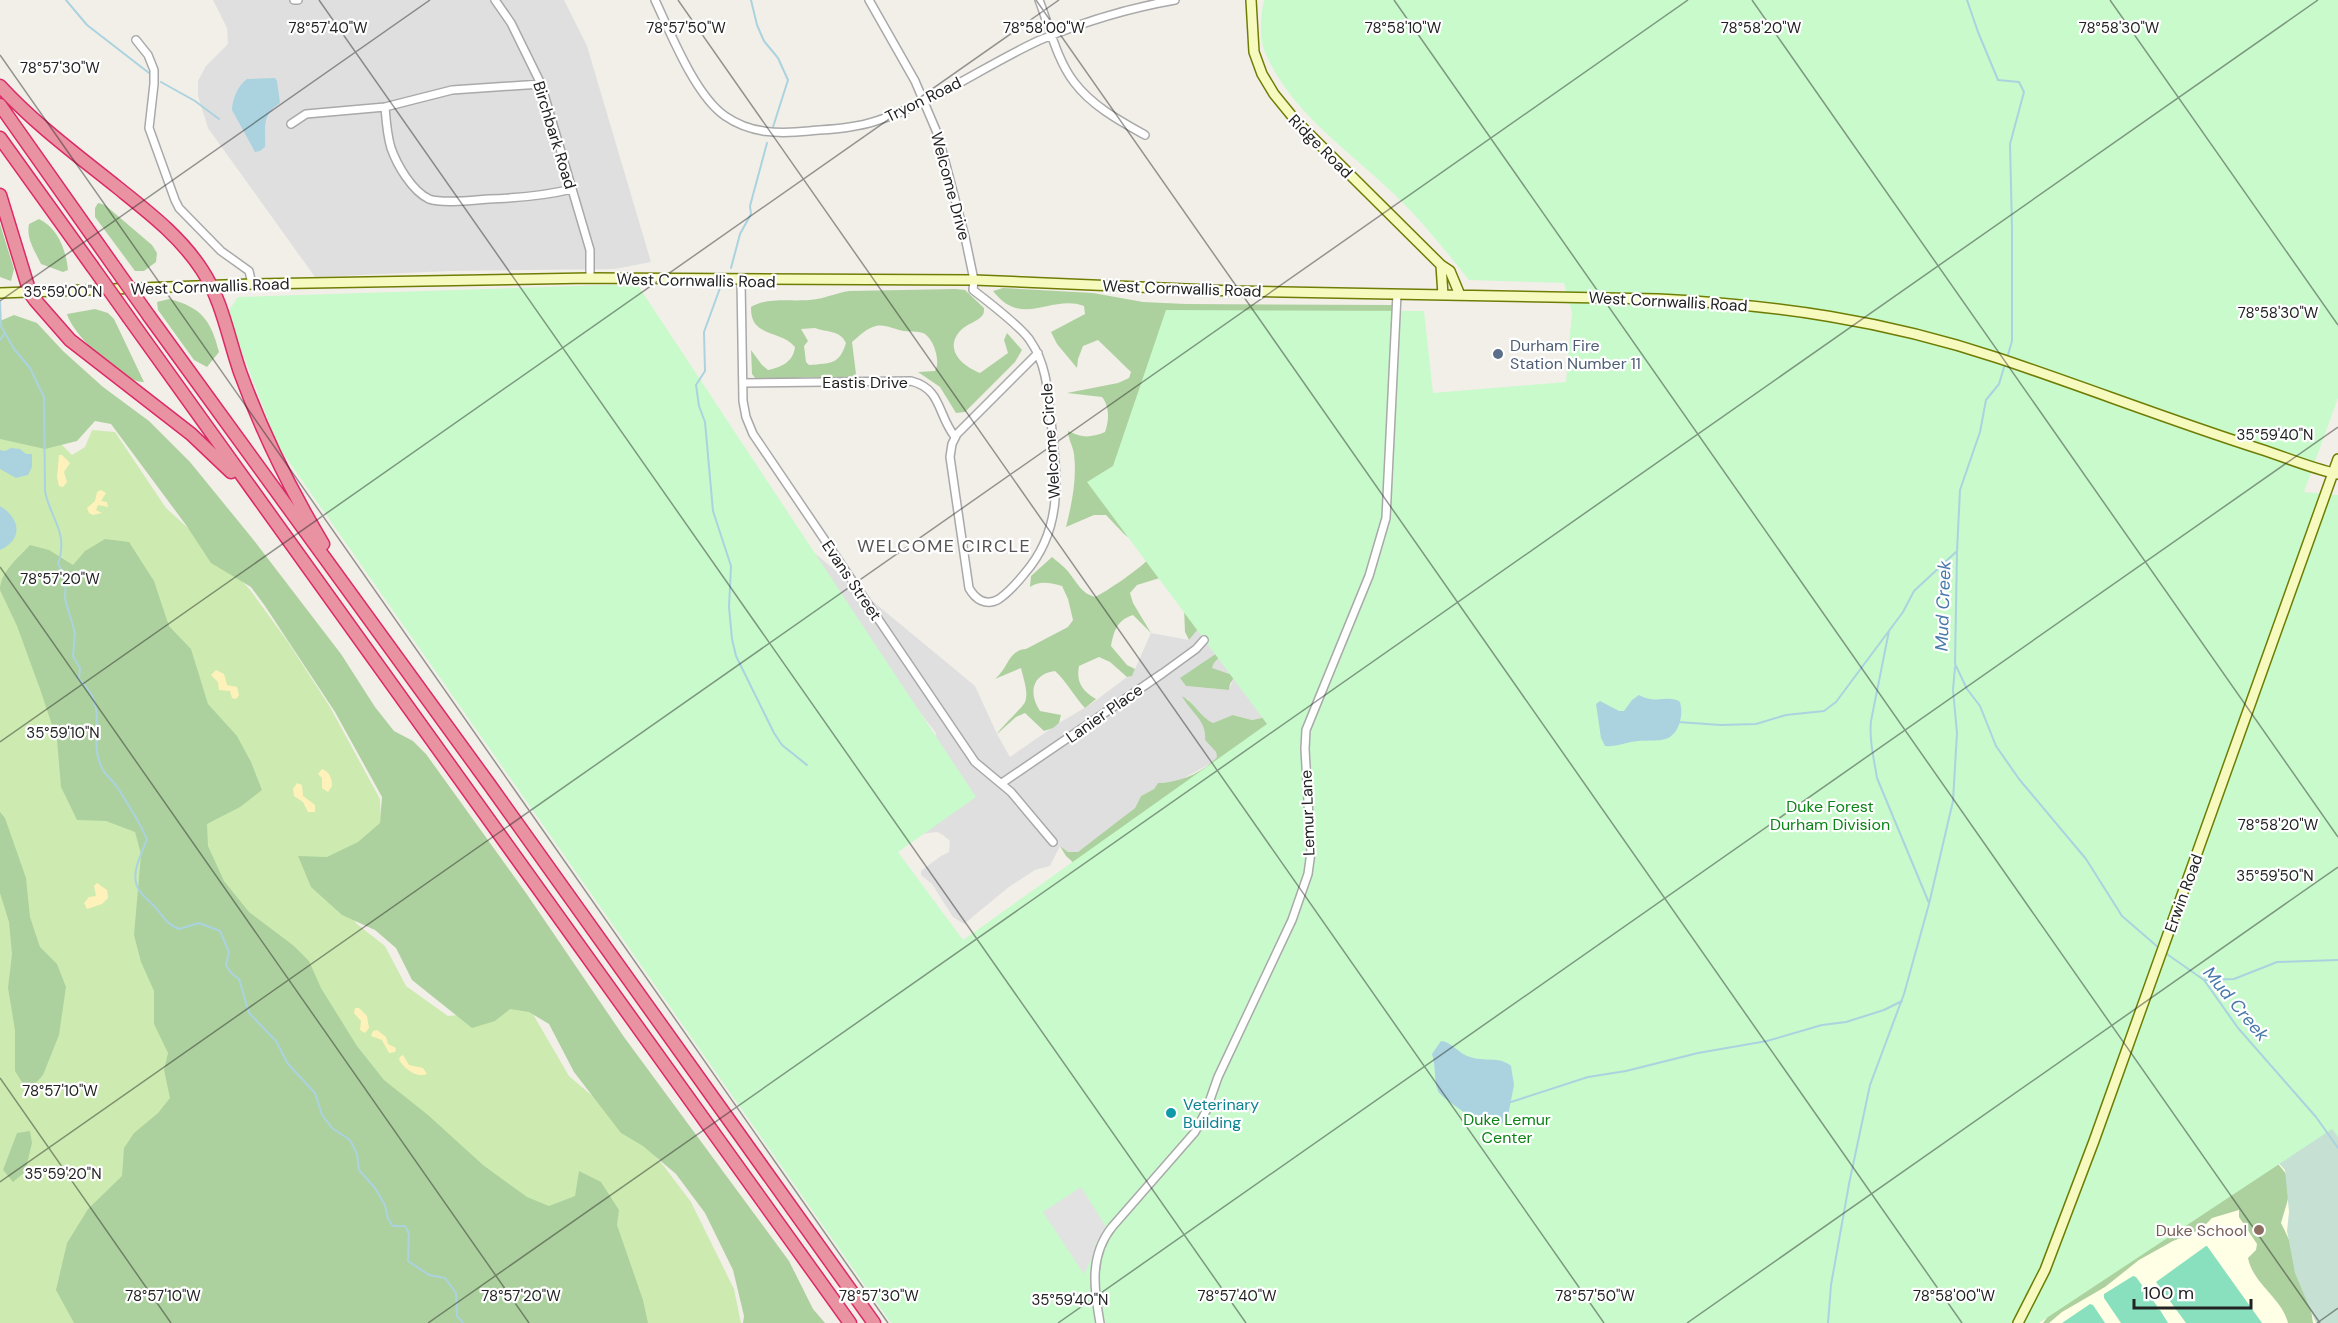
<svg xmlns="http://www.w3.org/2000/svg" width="2338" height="1323" font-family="'DM Sans',sans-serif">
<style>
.residential{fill:#e0dfdf}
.education{fill:#ffffe5}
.grass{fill:#cdebb0}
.forest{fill:#add19e;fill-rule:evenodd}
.wetland{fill:#c6e0d4}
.sand{fill:#fff1ba}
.park{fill:#c8facc}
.pitch{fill:#88e0be}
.parking{fill:#e2e2e2}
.water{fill:#aad3df}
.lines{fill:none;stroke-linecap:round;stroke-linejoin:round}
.stream{stroke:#aad3df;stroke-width:2}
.street-casing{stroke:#a9a9a9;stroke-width:10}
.secondary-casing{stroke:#707d05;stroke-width:12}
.highway-casing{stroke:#dc2a67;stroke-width:15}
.street{stroke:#fff;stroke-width:7}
.secondary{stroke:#f7fabf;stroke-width:9}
.highway{stroke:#e892a2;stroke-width:12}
.highway-bridge-casing{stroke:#dc2a67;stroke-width:15;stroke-linecap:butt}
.highway-bridge{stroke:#e892a2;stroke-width:12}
.ticks{fill:none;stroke:#222;stroke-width:1.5;stroke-opacity:0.45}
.service-dot{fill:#5c6f8a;stroke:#fff;stroke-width:2}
.culture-dot{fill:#0f9aa8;stroke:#fff;stroke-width:2}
.education-dot{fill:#8d6e63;stroke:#fff;stroke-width:2}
.labels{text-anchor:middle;stroke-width:4.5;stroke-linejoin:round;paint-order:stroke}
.street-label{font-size:16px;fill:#222;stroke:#fff}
.service-label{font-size:16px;fill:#4e5e75;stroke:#fff;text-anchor:start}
.park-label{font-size:16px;fill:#0c8416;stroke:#fff}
.culture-label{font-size:16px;fill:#0d838f;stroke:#fff;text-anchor:start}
.education-label{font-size:16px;fill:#785e54;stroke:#fff;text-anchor:end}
.neighbourhood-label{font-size:18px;letter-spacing:1.5px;fill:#555;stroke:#fff}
.water-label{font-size:18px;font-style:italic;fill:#4a7aab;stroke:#fff}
.ticks-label{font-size:15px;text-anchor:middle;fill:#222;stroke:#fff;stroke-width:4.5;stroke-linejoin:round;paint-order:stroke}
</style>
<rect width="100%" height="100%" fill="#f2efe9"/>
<path class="residential" d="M213,0h351l23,46 64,216 -36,7 -166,2 -134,6 -107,-149 -10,-32v-15l8,-15 22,-22 -1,-16z
M812,551l163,135 22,48 13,23 49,-34 32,-19 36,-27 5,-1 19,-43 38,7 14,-17 17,28 -39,28 5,7 43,4 5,-13 -22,-8 2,-6 9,-10 43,64 -14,3 -18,-5 -21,8 -8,-4 -18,-21 -2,3 11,11 6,10 4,10 -1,8 11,12 1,5 -6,6 -34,19 -19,1 -4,6 -13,7 -6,12 -44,35 -13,9h-10l-8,-6 -10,20 -15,4 -25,16 -46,38 -11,-7 -21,-33 -11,-9v-4l20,-15 8,-4 1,-11 -7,-6 -6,-3 -16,2 15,-101 -48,-62z"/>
<path class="education" d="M2332,1129l6,194h-299z"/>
<path class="grass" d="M0,417l53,19 19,19 13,-8 7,-17 23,2 51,76 55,50 30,33 37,51 42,65 50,92 1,26 -58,57 34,42 28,22 21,40 42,30 49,-5 20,-12 13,10 39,67 63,54 31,35 28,37 43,87 7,34h-741z"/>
<path class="forest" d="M98,203l7,2 47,40 5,8 -1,9 -12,9h-9l-40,-54v-9z
M39,219c19,9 27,31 29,51l-5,2 -22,-8c-6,-13 -15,-25 -12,-40z
M0,224l14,45 -3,12 -11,-4z
M1003,288l90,5 50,9 43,2 207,1 1,10 -76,379 -241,172 -11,-10 -6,-10 8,6h10l57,-44 6,-12 13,-7 4,-6c20,0 45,-10 59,-26l-1,-5 -11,-12c2,-20 -15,-28 -23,-44 13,7 18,21 31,27l20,-8 19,5 14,-3 -43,-64 -9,10 -2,5 23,8 -5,8 -1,6 -43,-4 -6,-8 40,-27 -17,-28 -14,17 -4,-8 -1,-24 -21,-31 -26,8 -7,8 3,10 18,30 -18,-18c-16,5 -19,16 -22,31l16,19 8,4 -3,7 -5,1 -17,-15 -11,-5 -20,9c-3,16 3,25 17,33l-11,9c-11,-12 -18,-26 -30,-37 -23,3 -27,22 -15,40l21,4 -2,8 -6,5 -9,3 -19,-18 -9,4 -19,17c5,-8 27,-28 28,-32 4,-10 -2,-24 -4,-34l-26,11c13,-10 13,-29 31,-30l42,-22 5,-7 -5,-21 -6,-13c-11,-3 -22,-6 -32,1l1,-11 21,-19c6,5 14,11 18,17 8,10 11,19 25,23 11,-5 49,-31 54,-39l-3,-7 -22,-17 -18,-19h-12l-28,12c6,-24 11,-48 8,-73 -1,-8 -6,-15 -6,-23 14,7 22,7 37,1 4,-11 5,-25 -3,-35l-35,-4 51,-10 11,-5 2,-6 -33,-32 -15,6 -5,13 -1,9 -20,-24 -6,-12 34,-18 -1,-8c-33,-12 -62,23 -91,-15z
M956,289l9,1 19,18c0,4 0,6 -3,9 -5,5 -14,7 -20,13 -18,19 1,36 19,43l28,-20 -4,-13 3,-7 15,17 -7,12 -50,50 -9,1 -16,-26 -22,-15 17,-1c6,-9 -1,-33 -12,-38 -5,-2 -13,-1 -19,-2 -9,-1 -18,-7 -28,-5 -9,2 -17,10 -24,16l4,32c-15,10 -31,2 -47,3 -19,1 -35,6 -53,2l-4,-5 -1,-24 11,15 6,5c14,-3 25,-8 27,-23 -15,-18 -45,-9 -44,-40 19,-11 44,-4 66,-8 11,-2 20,-6 32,-8zM815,328c12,5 24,1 31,15 -7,22 -15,20 -37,22l-3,-3 -2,-16 4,-5 -7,-12z
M169,299c32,8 42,21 50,53l-12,15 -13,-7 -36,-50 -1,-8z
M95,309l13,4 6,6 30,63c-22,1 -71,-47 -77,-68z
M14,315l23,8 26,28 40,36 46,34 41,41 62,76 89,116 34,53 19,24 19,10 13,13 100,139 98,144 165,224 24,48 12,14h-82l1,-7 -11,-46 -28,-57 -29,-39 -33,-28 -22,-13 -47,-61 -25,-48 -20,-12 -19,-3 -15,12 -23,7 -60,-48 -16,-32 -21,-18 -33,-15 -31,-28 -13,-31 29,1 31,-15 22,-19 2,-26 -47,-85 -70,-106 -14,-19 -40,-24 -25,-38 -75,-101 -16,-3 -18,20 -32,8 -45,-10v-118z
M105,539l24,3 25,39 15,45 22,23 17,55 29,32 14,26 11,28 -22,17 -33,17 1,22 16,35 25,31 45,34 15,15 12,27 36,58 27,34 44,35 55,50 44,32 22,9 26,-10 4,-25 22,11 18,28 -2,15 26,75 5,23h-574l-18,-33 11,-47 21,-34 34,-33 2,-28 10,-15 24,-20 12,-15 -6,-28 4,-17 -14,-29v-33l-13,-29 -7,-27 7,-81 -6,-22 -29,-11 -29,-1 -16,-33 -4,-47 -17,-51 -23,-63 -17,-36c0,-18 18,-32 30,-45l19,5 24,15 12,-14z
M0,812l5,6 21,60 4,39 10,30 17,17 9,23 -7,48 -16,40 -15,17 -13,-21v-41l-7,-42 4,-34 -3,-32 -9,-29z
M30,1131l2,12 -7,29 -12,10 -10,-12 14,-37z
M2269,1156c29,23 21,36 12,67 16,32 28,64 32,100h-25c-6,-25 -35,-39 -40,-65l8,-8 1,-6 -18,-27v-7l-27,8 -9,9 -10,6 -20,8 -34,19 -34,27 -43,25 -13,11h-6l14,-19z"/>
<path class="wetland" d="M2338,1064v259h-22l-21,-50 -8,-42 2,-19 -4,-42 -25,-27z"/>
<path class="sand" d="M59,455h3l8,8 -6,9 3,10 -4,5 -4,-1 -2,-9z
M101,490l5,3 -5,8 6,1 1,5 -10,-2 -2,5 6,3 -9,2 -4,-2 -2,-5 8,-7 2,-9z
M216,670l8,4 3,11 10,2 2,8 -3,4 -4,-1 -2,-7 -11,-1 -1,-8 -7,-7z
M322,769c8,3 10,10 10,17l-4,6 -6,-4v-10l-4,-4z
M297,783l5,2 1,11 12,9v7h-7l-5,-10 -9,-6 -1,-7z
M97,883l10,7 1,8 -6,6 -15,5 -3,-6 5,-6 7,-1 -2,-10z
M355,1008h4l8,8 2,12 -4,5 -5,-3 1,-9 -7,-8z
M377,1030l9,7 2,7 8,4 -1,4 -6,1 -7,-13 -11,-4 2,-5z
M403,1055l6,10 14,3 4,6c-11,4 -22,-5 -28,-14l1,-3z"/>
<path class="park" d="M1264,0h1074v398l-34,94 34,3v642l-6,-8 -293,194h-1148l-613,-877 -51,-133 11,-16 399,-13 339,513 -78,55 65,88 304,-216 -180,-242 26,-16 53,-156 258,1 9,82 133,-11 6,-70 -8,-29 -95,-3c-24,-30 -47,-59 -75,-86 -46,-44 -105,-83 -130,-144 -5,-14 -3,-36 0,-50z"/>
<path class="pitch" d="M2206,1246h1l55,77h-76l-30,-41z
M2133,1276l3,1 21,29 -1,3 4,1 8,13h-47l-17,-25v-4z
M2090,1304l3,1 12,18h-43z"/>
<path class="parking" d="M1081,1187l25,40 -10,16 -1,9 -11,22 -41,-62z"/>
<path class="water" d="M275,78l2,3 3,22c-19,13 -14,23 -15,44l-5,4 -5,1 -23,-42c0,-10 6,-25 15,-31z
M11,448l9,1 6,5h6v13l-4,8 -12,3 -16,-9v-19l5,1z
M0,506c20,12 24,33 0,44z
M1639,695c17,10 30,-1 41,7 3,11 1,27 -10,35 -7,5 -23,3 -32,4 -12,1 -21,6 -33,5l-4,-8 -5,-34 4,-3 19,10h5l8,-11z
M1441,1041c11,1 18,13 29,16 14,5 30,-1 41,9l3,19 -7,36c-6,2 -13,6 -19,5 -7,-2 -47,-28 -50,-35 -4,-9 -2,-25 -6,-37z"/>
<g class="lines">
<path class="stream" d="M66,0l21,25 62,48
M751,0l6,25 7,16 14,17 10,22 -15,47
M1967,0l11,32 20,48 21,2 5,10 -14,52 2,84v113l-5,17
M161,82l34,19 24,18
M731,268l9,-34 11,-20 -1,-8 17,-63
M720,288l-16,44 1,39 -9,14 3,21 6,16 8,89 18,55 -2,41 3,32 4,17 38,77 8,12 25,20
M0,302l1,24 13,23 16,19 14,29 1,94c5,28 24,40 13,73l8,13 -1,22 10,34 -2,23 7,12 -1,11c5,6 11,12 14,19 8,18 0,40 5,59 5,19 10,17 19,30 11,17 22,34 30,52 -5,14 -18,36 -8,51 4,6 11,12 16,17 11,12 9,15 24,22l20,-6 21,8 9,21 -3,13 5,8 8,6 10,34 27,28 12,23 27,29 7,22 10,13 18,12 7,14 2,16 16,18 10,17 3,14 5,7h12l4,8 -1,27 21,14 16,3 11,15 1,23 6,7
M0,340l5,-7
M2005,364l-6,20 -13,16 -6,32 -20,58 -3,61 -2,113 12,25 13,17 16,40 23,33 67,80 36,57 37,32
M1889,631l-18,90c-2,19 3,38 6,57l52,125
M1678,722l43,3 35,-1 30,-9 38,-4 12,-9 67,-90 11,-21 43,-40
M2164,952l40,28 34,48 78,89 22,31
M2204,980l30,-1 43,-17 61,-2
M1511,1102l77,-25 38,-6 72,-18 69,-12 55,-16 24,-3 38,-12 18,-9
M1828,1323l3,-38 18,-101 21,-99 34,-91 25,-90 24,-103 4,-68 -4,-43 2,-23"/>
<defs>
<path id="street" d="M294,0h4
M495,0l16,23 30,61 49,166v28
M655,0c16,34 40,95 70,116 26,18 54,18 84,15 22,-2 46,-3 67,-10 58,-18 109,-56 164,-81 43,-18 89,-32 135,-40
M869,0l46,81 23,54 27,102 9,43 -1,10c13,10 51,39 58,52 16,23 17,52 20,79 6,56 13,107 -26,152 -8,10 -16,19 -26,26 -13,8 -24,0 -30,-11l-19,-131 2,-13 5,-10 81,-81
M1039,0c10,26 18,60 35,82 18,24 46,39 71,53
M136,40l12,15 6,15v14l-5,44 26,72 4,8 42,43 28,20 3,13
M385,107c1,13 2,28 6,41 6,17 21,43 38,51 14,5 45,1 60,0 28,-1 55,-3 83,-10
M291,124l15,-10 79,-7 67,-17 89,-6
M741,281l2,120 3,16 7,17 222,328 36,30 42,50
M744,383l167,-2c31,8 26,33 44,56
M1002,783l161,-110 33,-24 8,-9
M1100,1323c-6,-34 -11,-67 12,-96l83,-95 11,-21 12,-34 74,-157 16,-46 3,-22 -6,-103 1,-19 63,-154 17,-58 11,-224"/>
<path id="secondary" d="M1251,0l3,52 8,22 12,20 22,27 145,144 9,6 10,24
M1441,265l2,30
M0,293l252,-9 338,-6 384,2 259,11 425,8c119,6 226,21 340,59 87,29 174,63 262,91 25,8 53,20 78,25
M2018,1323l27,-53 49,-129 244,-682"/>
<path id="highway" d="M0,86c35,38 77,69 117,101 31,25 63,49 85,83 20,30 26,67 38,102 22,60 50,117 83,172
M0,105l115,163
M0,138l92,128
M0,195l30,98 5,7 35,40 121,94 40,38
M149,316l340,468 385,539
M129,318l721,1005"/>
</defs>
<use href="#street" class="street-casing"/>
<use href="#secondary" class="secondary-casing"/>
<use href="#highway" class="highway-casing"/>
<use href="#street" class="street"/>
<use href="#secondary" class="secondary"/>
<use href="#highway" class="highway"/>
<defs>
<path id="highway-bridge" d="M92,266l37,52
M115,268l34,48"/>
</defs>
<use href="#highway-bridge" class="highway-bridge-casing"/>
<use href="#highway-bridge" class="highway-bridge"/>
</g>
<path class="ticks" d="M319,0l927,1323M678,0l926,1323M1036,0l926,1323M1394,0l926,1323M1752,0l586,837M2110,0l228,325M0,55l888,1268M0,301l430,-301M0,567l529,756M0,742l1059,-742M0,1078l171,245M0,1182l1688,-1182M428,1323l1890,-1323M1058,1323l1280,-896M1687,1323l651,-456M2317,1323l21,-15"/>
<circle class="service-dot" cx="1498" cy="354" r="6"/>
<circle class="culture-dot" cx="1171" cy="1113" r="6"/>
<circle class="education-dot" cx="2259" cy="1230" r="6"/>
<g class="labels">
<g class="street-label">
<text transform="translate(923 99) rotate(-26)" y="6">Tryon Road</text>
<text transform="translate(555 135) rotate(73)" y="6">Birchbark Road</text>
<text transform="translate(1321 146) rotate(45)" y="6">Ridge Road</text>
<text transform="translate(951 186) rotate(75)" y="6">Welcome Drive</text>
<text transform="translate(696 280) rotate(1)" y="6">West Cornwallis Road</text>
<text transform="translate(210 286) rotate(-2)" y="6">West Cornwallis Road</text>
<text transform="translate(1182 288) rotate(2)" y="6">West Cornwallis Road</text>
<text transform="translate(1668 301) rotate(3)" y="6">West Cornwallis Road</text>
<text x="865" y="388">Eastis Drive</text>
<text transform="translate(1050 441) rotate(-94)" y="6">Welcome Circle</text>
<text transform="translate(852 580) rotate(56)" y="6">Evans Street</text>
<text transform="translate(1104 713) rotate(-35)" y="6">Lanier Place</text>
<text transform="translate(1307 813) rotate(-92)" y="6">Lemur Lane</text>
<text transform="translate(2183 893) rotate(-70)" y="6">Erwin Road</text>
</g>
<g class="service-label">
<text x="1510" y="351">Durham Fire<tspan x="1510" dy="18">Station Number 11</tspan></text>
</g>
<g class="park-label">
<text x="1830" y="812">Duke Forest<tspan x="1830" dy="18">Durham Division</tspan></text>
<text x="1507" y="1125">Duke Lemur<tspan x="1507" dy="18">Center</tspan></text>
</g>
<g class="culture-label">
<text x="1183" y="1110">Veterinary<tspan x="1183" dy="18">Building</tspan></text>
</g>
<g class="education-label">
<text x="2247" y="1236">Duke School</text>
</g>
<g class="neighbourhood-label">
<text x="944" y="552">WELCOME CIRCLE</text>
</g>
<g class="water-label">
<text transform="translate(1943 606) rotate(-88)" y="6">Mud Creek</text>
<text transform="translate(2236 1004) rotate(50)" y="6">Mud Creek</text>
</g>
</g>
<g class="ticks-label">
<text x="686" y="33">78°57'50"W</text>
<text x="1403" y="33">78°58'10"W</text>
<text x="1761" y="33">78°58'20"W</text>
<text x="328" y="33">78°57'40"W</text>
<text x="1044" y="33">78°58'00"W</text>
<text x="2119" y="33">78°58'30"W</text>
<text x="60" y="73">78°57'30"W</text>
<text x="63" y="297">35°59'00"N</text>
<text x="2278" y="318">78°58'30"W</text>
<text x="2275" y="440">35°59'40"N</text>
<text x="60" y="584">78°57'20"W</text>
<text x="63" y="738">35°59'10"N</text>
<text x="2278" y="830">78°58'20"W</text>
<text x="2275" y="881">35°59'50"N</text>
<text x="60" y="1096">78°57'10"W</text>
<text x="63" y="1179">35°59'20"N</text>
<text x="163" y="1301">78°57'10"W</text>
<text x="521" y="1301">78°57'20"W</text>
<text x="879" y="1301">78°57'30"W</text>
<text x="1237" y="1301">78°57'40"W</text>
<text x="1595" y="1301">78°57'50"W</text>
<text x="1954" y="1301">78°58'00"W</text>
<text x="1070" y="1305">35°59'40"N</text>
</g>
<path d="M2134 1299v9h117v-9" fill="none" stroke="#222222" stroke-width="3"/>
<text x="2143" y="1299" font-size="18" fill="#222222" stroke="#ffffff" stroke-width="4.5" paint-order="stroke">100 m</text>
</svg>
